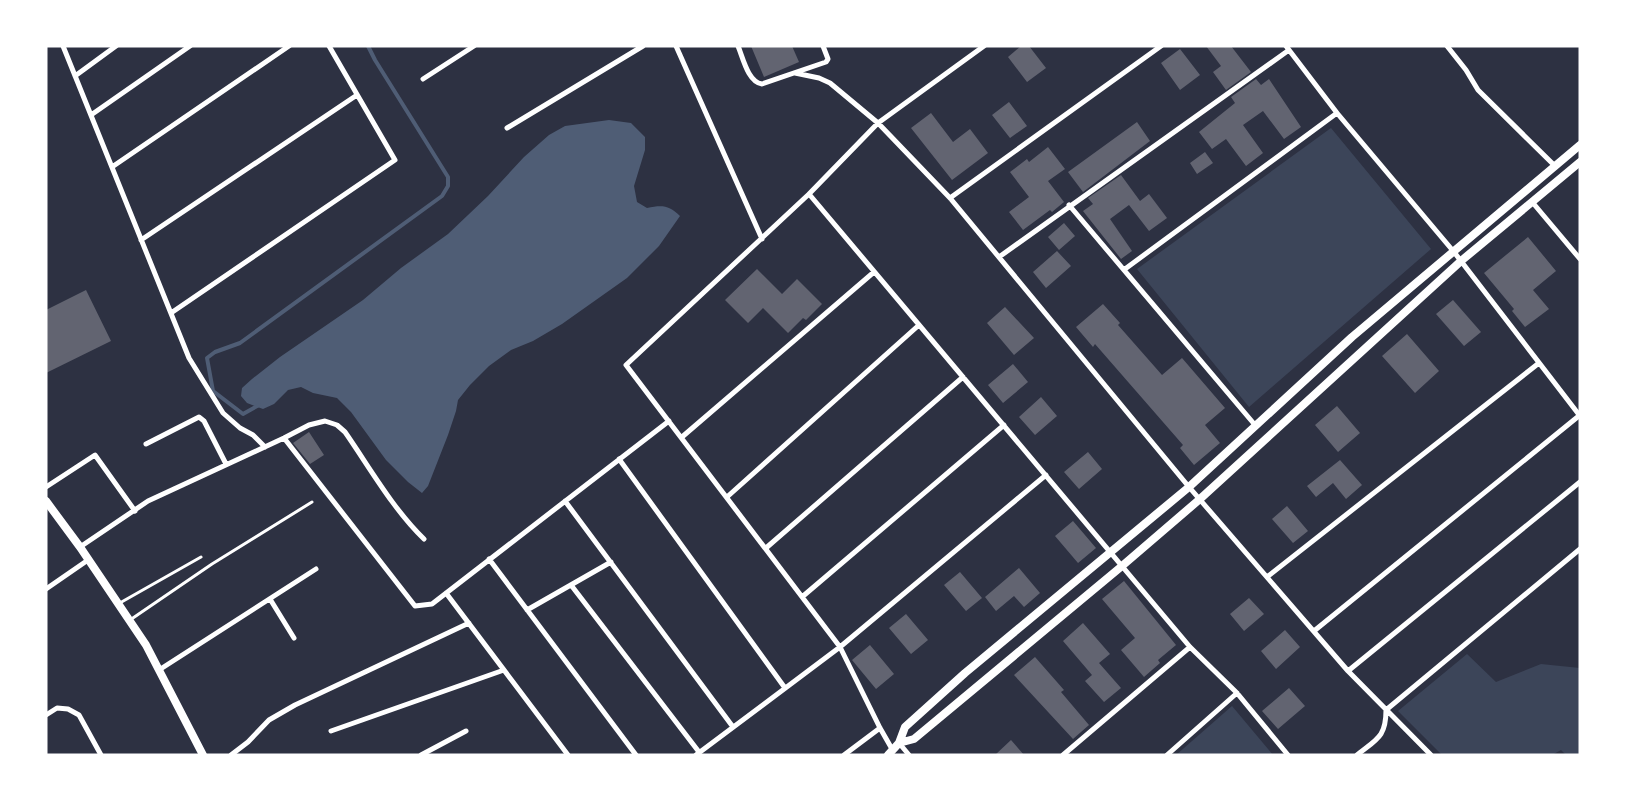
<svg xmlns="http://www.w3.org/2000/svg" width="1626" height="801" font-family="Commissioner,sans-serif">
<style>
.green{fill:#3c4559}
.water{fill:#4f5d75}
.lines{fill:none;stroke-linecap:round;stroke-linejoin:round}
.stream{stroke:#4f5d75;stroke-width:4}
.building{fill:#626471}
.service{stroke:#fff;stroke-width:3}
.minor{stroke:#fff;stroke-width:5}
.tertiary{stroke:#fff;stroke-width:8}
</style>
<rect width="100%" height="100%" fill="#2d3142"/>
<path class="green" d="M1331,128l100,121 -182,158 -112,-138z
M1467,654l29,28 45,-18 39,4v87h-14l-5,-5 -9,5h-110l-44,-44z
M1232,706l41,49h-97z"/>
<path class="water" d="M609,120l22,3 14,14v13l-11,36 3,16 10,6c15,-3 22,-3 33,8l-21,30 -32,32 -65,46 -29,17 -22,9 -22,16 -19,19 -12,15 -2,11 -8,24 -20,51 -6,7 -14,-11 -22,-22 -35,-48 -14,-14 -24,-5 -12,-6 -13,3 -14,14 -11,5 -16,-6 -6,-7 1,-8 10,-9 28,-22 83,-57 38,-32 47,-34 40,-38 36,-39 25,-22 16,-9z"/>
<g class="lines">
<path class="stream" d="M259,405l-16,9 -30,-23 -6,-33 8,-6 25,-9 202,-147 6,-10v-9l-73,-117 -7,-14"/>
</g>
<path class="building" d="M751,46h41l7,16 -35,15z
M1021,46h8l17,22 -19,14 -19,-25z
M1206,46h25l20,26 -25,18 -13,-18 8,-6z
M1180,49l20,26 -20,15 -19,-27z
M1256,79l5,6 8,-6 32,48 -17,12 -21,-28 -20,14 20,28 -17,13 -20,-27 -14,10 -13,-17 36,-29 -4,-6z
M1009,102l18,24 -17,12 -18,-23z
M931,113l22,29 17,-13 18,24 -36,27 -41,-52z
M1137,122l13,19 -67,51 -15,-20z
M1048,147l17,22 -17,12 16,21 -12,10 -2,-2 -27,20 -14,-18 20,-15 -19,-25 17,-13 2,3z
M1205,152l8,11 -16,11 -7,-11z
M1121,175l19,26 9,-7 18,24 -18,13 -20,-26 -19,14 22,32 -11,8 -38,-48 10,-7 -5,-6z
M1064,223l11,13 -16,14 -11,-13z
M1528,237l28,34 -23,19 16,19 -24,18 -13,-16 2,-2 -30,-36z
M1057,251l14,15 -25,22 -13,-16z
M757,269l25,25 15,-15 25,25 -16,16 -3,-2 -15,15 -25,-25 -15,15 -23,-23z
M86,290l25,51 -65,32v-63z
M1453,300l28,32 -17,14 -28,-32z
M1103,304l17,19 -2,2 44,50 20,-17 43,50 -20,17 15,18 -26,22 -14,-17 3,-3 -88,-101 -2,3 -17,-20z
M1005,307l29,31 -20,17 -27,-32z
M1407,334l32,37 -24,22 -33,-37z
M1013,364l15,18 -25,21 -15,-18z
M1041,397l16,19 -22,19 -16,-18z
M1337,406l23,27 -22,19 -23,-27z
M309,432l15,23 -14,9 -17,-21z
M1088,452l14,17 -23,20 -15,-17z
M1340,460l22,25 -16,14 -13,-16 -17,14 -9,-11z
M1287,506l21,25 -15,12 -21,-24z
M1073,521l23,27 -18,15 -23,-27z
M1019,568l21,25 -16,14 -10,-11 -18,15 -11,-14z
M960,572l22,26 -16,13 -22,-26z
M1124,581l52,64 -18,15 2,3 -16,14 -23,-27 14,-12 -33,-39z
M1249,598l15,16 -20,17 -14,-17z
M906,614l22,26 -17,14 -22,-26z
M1083,623l27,31 -11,9 22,25 -17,14 -19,-21 7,-6 -29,-34z
M1285,630l15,17 -24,22 -15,-18z
M870,645l24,29 -18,15 -24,-29z
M1035,657l29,33 -3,2 28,33 -16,14 -59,-64z
M1289,688l16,18 -27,23 -16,-18z
M1011,740l13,15h-29z"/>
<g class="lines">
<path class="service" d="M118,604l83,-47
M130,620l82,-56 100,-62"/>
<path class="minor" d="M63,46l126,312 34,55 17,15 13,7 12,12
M676,46l86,193
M738,46c5,12 10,36 24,38l64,-22 2,-3 -5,-13
M1286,46l51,67 117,139 126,164
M1447,46l19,24 12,20 77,76
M795,73l24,5 11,5 48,40 72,75 239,289 159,184 83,84
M75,76l41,-30
M423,79l51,-33
M91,115l99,-69
M507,128l136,-82
M112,167l177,-121
M809,194l381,453 47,46 51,62
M950,198l211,-152
M1533,203l47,56
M1069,205l186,220
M141,240l216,-145
M999,257l290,-207
M1125,269l212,-156
M171,313l224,-153 -66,-114
M682,437l192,-165
M284,438l131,168 17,-2 237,-183
M146,444l53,-27 5,4 22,43
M619,459l166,229
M46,487l49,-32 40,56
M727,497l192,-172
M565,501l168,226
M80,547l68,-46 136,-63 25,-13 16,-4 12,4 8,7c25,36 48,77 79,107
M766,548l197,-171
M489,559l147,196
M1267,577l272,-214
M571,585l128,167
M46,589l42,-29
M446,593l122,162
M802,597l202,-172
M270,599l24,39
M527,610l84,-48
M1314,631l266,-216
M159,670l157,-101
M1348,671l232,-189
M1386,710l194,-161
M46,715l11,-7 11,1 11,6 22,40
M331,731l173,-61
M899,743l10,12
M892,749l-12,-21 -40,-81 -214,-282 183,-171 69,-71 106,-77
M231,755l17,-13 21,-22 26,-15 174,-82
M421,755l45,-24
M696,755l144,-108 206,-172
M844,755l36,-27
M1063,755l127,-108
M1167,755l70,-62
M1357,755c20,-16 29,-18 29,-45"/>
<path class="tertiary" d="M46,501l34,46 66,98 57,110
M899,743l15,-4 208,-173 78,-67 261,-238 119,-99
M888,755l11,-12 6,-16 60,-54 224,-186 163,-150 228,-192"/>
</g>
<rect width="1626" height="801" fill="none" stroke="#ffffff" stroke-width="95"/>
</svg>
